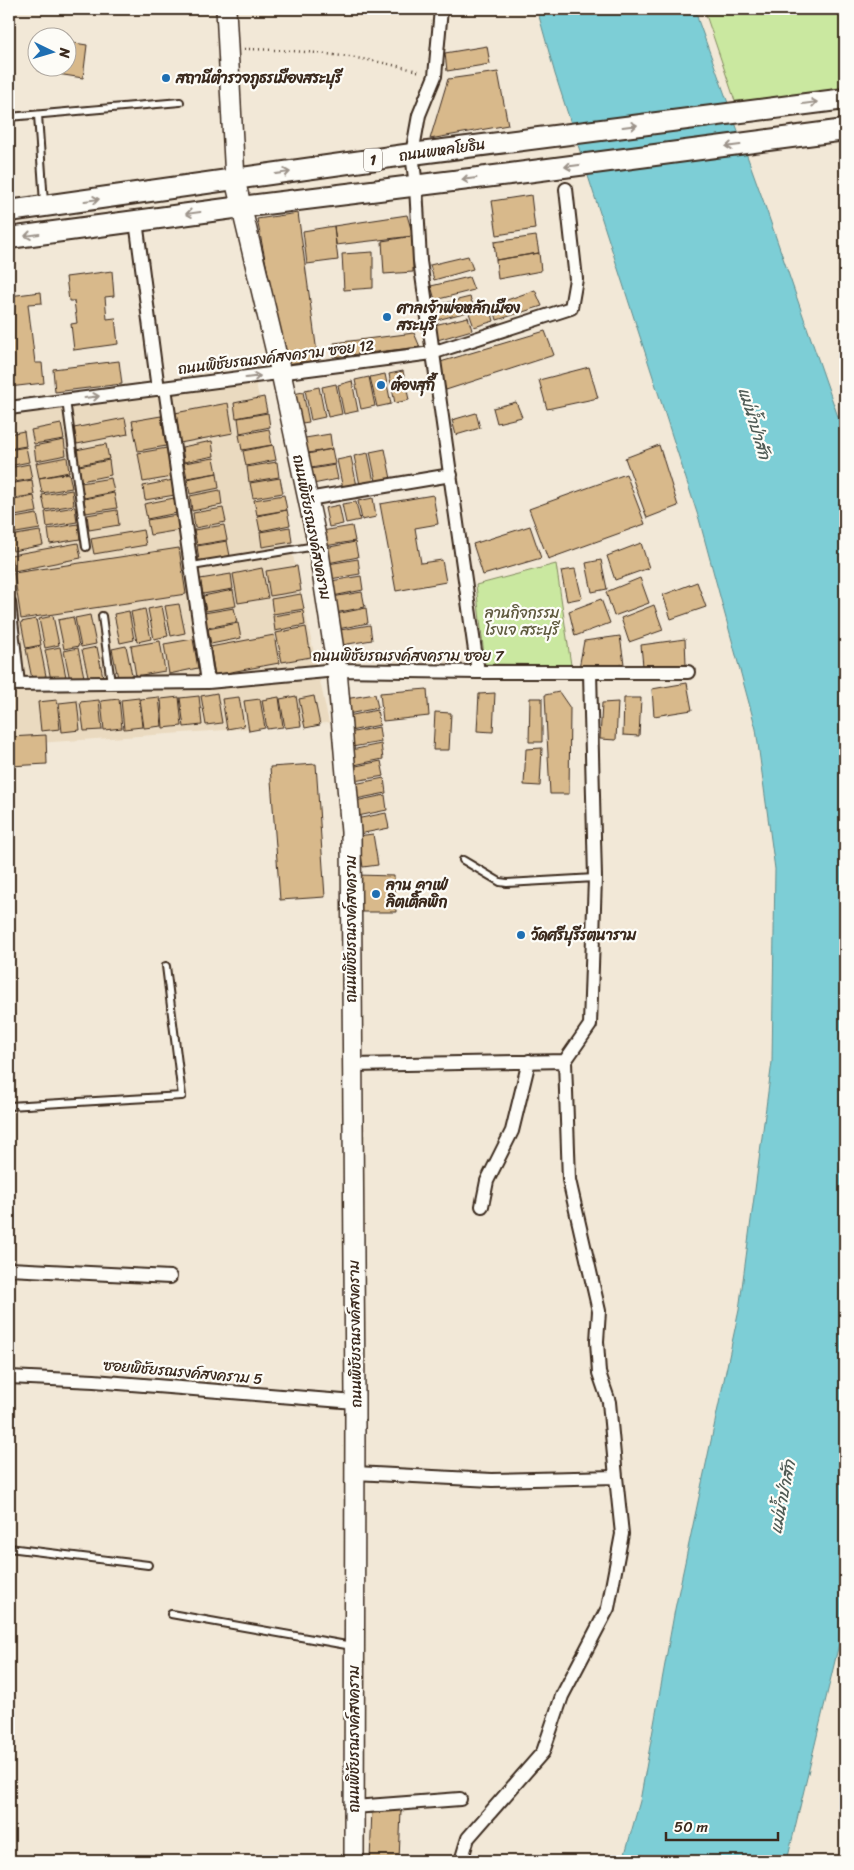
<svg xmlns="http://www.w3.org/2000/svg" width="854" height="1870" font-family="Sriracha,'Playpen Sans Thai',sans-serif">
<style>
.built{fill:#eadac0}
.green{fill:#cae8a0;stroke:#82895f}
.water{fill:#7dced6;stroke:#638c8c}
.building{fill:#d8b98b;stroke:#3b2a1e}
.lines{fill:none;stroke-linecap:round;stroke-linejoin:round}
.lane-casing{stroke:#3b2a1e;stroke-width:10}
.street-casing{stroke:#3b2a1e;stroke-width:16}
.secondary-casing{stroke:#3b2a1e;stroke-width:22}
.primary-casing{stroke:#3b2a1e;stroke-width:24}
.path{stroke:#3b2a1e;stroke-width:2.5;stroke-dasharray:1 4;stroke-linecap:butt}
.lane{stroke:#fdfcf7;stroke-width:6}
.street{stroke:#fdfcf7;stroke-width:12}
.secondary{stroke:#fdfcf7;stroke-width:19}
.primary{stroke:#fdfcf7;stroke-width:20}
.oneway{stroke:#9c938a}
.poi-dot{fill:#1f6fb2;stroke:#fdfcf7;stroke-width:2}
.labels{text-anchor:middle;stroke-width:4.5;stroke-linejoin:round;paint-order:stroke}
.shield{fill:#fdfcf7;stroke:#75695f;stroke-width:1}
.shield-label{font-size:14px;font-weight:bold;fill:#3b2a1e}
.poi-label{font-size:15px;font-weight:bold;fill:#3b2a1e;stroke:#fdfcf7;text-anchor:start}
.street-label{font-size:15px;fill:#3b2a1e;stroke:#fdfcf7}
.park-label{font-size:15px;fill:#5f5a3e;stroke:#fdfcf7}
.water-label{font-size:16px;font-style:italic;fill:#4f5b55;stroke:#fdfcf7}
</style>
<rect width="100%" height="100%" fill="#f2e8d7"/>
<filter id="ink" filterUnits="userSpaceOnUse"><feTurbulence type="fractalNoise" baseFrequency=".02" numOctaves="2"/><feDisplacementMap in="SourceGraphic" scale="10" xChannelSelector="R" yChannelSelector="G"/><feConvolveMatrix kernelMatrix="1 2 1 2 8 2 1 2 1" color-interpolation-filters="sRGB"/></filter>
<g filter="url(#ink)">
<path class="built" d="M253,369l76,354 -320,22v-345z"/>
<path class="green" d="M704,9h141v79l-109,16z
M556,564l15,101 -86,-1 -9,-79z"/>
<path class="water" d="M537,9h159l2,11 65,180 82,237v1182l-58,242h-164l17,-60 35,-192 64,-299 33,-248 3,-193 -19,-140 -57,-210 -144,-445z"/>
<path class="building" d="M68,42l19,3 -4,33 -45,-7 1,-3h29z
M487,46l3,18 -43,7 -2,-18z
M498,72l10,53 -78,14 18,-60z
M531,195l4,34 -38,6 -5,-34z
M298,213l20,147 -32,4 -29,-145z
M407,215l6,21 -77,9 -2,-19z
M334,226l4,34 -31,4 -4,-33z
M413,236v36l-29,2 -2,-33z
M536,236l3,17 -43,7 -2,-18z
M373,252v36l-29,2 -2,-36z
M539,253l2,18 -43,8 -2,-19z
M468,256l5,13 -39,11 -4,-15z
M112,271l2,25 -9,1 2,22 8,-1 3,26 -44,6 -3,-26 6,-1 -3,-22h-5l-3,-24z
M469,277l5,13 -39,10 -4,-14z
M535,290l7,16 -45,14 -4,-15z
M41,292l1,11 -14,1 7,59h7l2,20 -35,4v-91z
M470,297l5,13 -38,10 -4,-14z
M490,306l4,15 -20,6 -5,-14z
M468,317l4,13 -38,11 -4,-15z
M545,331l9,24 -108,35 -9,-27z
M414,333l6,14 -87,10 1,-14z
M119,361l3,23 -67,8 -2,-23z
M589,367l9,31 -51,11 -8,-29z
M403,371l6,29 -14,3 -6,-29z
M385,374l6,30 -14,3 -7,-30z
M369,377l6,29 -14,3 -6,-29z
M352,381l6,30 -14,3 -6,-29z
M336,384l6,30 -14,3 -6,-30z
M319,387l6,30 -14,3 -6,-30z
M303,392l6,30 -14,2 -6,-29z
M264,397l3,15 -31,6 -2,-15z
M516,402l6,15 -25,6 -4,-15z
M228,403l5,30 -53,10 -5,-30z
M268,413l2,14 -30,6 -2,-15z
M476,413l4,15 -24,7 -4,-15z
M161,416l5,30 -28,5 -6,-30z
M125,418l3,16 -51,10 -3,-16z
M61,424l3,15 -30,5 -3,-14z
M269,429l3,16 -30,5 -3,-15z
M24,431l2,15 -17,3v-15z
M330,434l2,15 -30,5 -3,-15z
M64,440l2,15 -30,6 -2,-15z
M212,441l2,15 -30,6 -2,-15z
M106,444l3,15 -30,6 -3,-15z
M273,445l3,15 -30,6 -3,-15z
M659,445l19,61 -31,12 -22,-60z
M26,447l3,15 -20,4v-16z
M167,448l5,29 -29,5 -5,-29z
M332,449l3,15 -30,5 -2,-14z
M385,449l6,30 -15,2 -6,-29z
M368,453l6,29 -14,3 -6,-29z
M67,457l2,15 -30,6 -3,-15z
M351,457l6,29 -14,3 -6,-29z
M214,458l3,15 -30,5 -3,-15z
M109,460l2,15 -30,6 -2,-15z
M277,462l2,15 -30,5 -2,-15z
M29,464l3,15 -23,4v-15z
M335,465l3,14 -30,6 -3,-15z
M69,473l3,15 -30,5 -3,-15z
M217,473l2,15 -29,6 -3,-15z
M626,474l19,50 -97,35 -19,-50z
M111,478l3,14 -30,6 -3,-15z
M280,478l3,15 -30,5 -3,-15z
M32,480l2,15 -25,4v-15z
M173,480l2,15 -30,5 -2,-14z
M72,490l2,15 -29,5 -3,-15z
M220,490l2,15 -30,6 -2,-15z
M114,493l3,15 -31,5 -2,-14z
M284,495l3,15 -30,5 -3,-15z
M433,495l5,29 -23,4 6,35 21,-3 4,22 -50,9 -16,-87z
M34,496l3,16 -28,5v-16z
M174,498l3,15 -30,6 -3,-15z
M373,498l3,19 -14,3 -4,-19z
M356,502l4,18 -14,3 -4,-19z
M339,505l4,19 -14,3 -4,-19z
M75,507l2,15 -30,5 -2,-15z
M223,508l3,14 -31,6 -2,-15z
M117,510l2,15 -30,5 -2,-15z
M287,510l3,15 -30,6 -3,-15z
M37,514l3,15 -30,5 -1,-15z
M177,515l3,15 -30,5 -3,-15z
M78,524l2,15 -30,5 -2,-15z
M224,525l3,15 -30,5 -3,-15z
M352,526l3,15 -30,5 -3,-15z
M530,526l11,32 -58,17 -10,-31z
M290,527l2,15 -30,5 -2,-15z
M143,530l3,15 -52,9 -3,-15z
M40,531l3,14 -30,6 -3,-15z
M227,541l3,15 -31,5 -2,-15z
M355,542l3,15 -30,6 -3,-15z
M78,543l3,15 -67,13 -3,-16z
M641,543l8,25 -34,12 -8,-24z
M179,548l7,46 -165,25 -7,-46z
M358,559l2,15 -30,5 -2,-15z
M601,560l6,29 -15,3 -6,-29z
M297,566l4,25 -31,5 -4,-25z
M262,568l6,30 -30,5 -5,-29z
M575,569l7,29 -15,3 -6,-30z
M231,574l2,15 -30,5 -3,-15z
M361,576l2,14 -30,6 -2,-15z
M640,578l9,25 -35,13 -8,-24z
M697,582l9,25 -35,12 -8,-24z
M233,590l3,16 -30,5 -3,-15z
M362,592l3,15 -30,6 -3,-16z
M301,594l3,15 -31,5 -2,-15z
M601,599l9,24 -35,13 -6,-25z
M179,604l6,29 -14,3 -6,-30z
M654,605l9,25 -34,12 -8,-24z
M162,606l6,30 -14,3 -6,-30z
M234,608l3,14 -30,6 -3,-15z
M366,608l2,15 -30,6 -2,-15z
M145,609l6,30 -14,3 -6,-30z
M129,611l5,29 -14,3 -6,-29z
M303,611l2,14 -30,6 -2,-15z
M90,615l6,29 -15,3 -6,-29z
M53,616l6,29 -14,3 -6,-29z
M73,617l6,29 -15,3 -6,-29z
M36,619l5,26 -15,3 -5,-26z
M238,623l3,15 -30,6 -3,-15z
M370,625l2,15 -30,5 -2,-15z
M306,627l5,30 -29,5 -6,-29z
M274,635l5,28 -64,12 -5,-28z
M620,636l4,28 -45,4 5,-27z
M193,639l5,29 -29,6 -5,-30z
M685,639l1,26 -43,1 -2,-21z
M160,641l5,30 -29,5 -5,-30z
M40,646l6,30 -14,3 -6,-30z
M126,646l6,29 -14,3 -6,-29z
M60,647l6,30 -15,3 -6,-30z
M97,647l6,30 -14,3 -7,-30z
M78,648l6,29 -14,3 -6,-29z
M687,683l5,27 -38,6 -2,-27z
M427,689l2,27 -46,5 -3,-28z
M559,692l11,16 -1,86h-19l-5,-99z
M217,693l5,30 -16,2 -5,-29z
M495,693l-2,39 -16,-1 2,-37z
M375,694l3,14 -30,6 -3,-15z
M199,696l3,29 -18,2 -4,-29z
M296,696l5,30 -16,2 -5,-29z
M314,696l6,29 -15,3 -6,-29z
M159,697l3,29 -18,2 -4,-29z
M179,697l3,29 -19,2 -2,-29z
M239,697l5,29 -17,3 -5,-30z
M279,697l4,30 -16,2 -5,-29z
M139,698l3,29 -18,2 -3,-29z
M530,698h12v44h-13z
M624,698h17l-2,38 -16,-1z
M119,699l3,29 -18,2 -3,-29z
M260,699l5,29 -16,3 -5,-30z
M57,700l3,29 -19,2 -3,-29z
M99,700l3,30 -18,1 -4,-29z
M77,701l3,29 -18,2 -3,-29z
M618,702l-2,38 -16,-1 2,-36z
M377,710l3,15 -30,6 -2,-15z
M435,712l16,1 -2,37h-16z
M379,727l2,15 -29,5 -3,-14z
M46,735l1,29 -37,2 -1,-29z
M381,744l2,15 -29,6 -3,-15z
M542,748l-2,38 -16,-1 2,-36z
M381,761l3,15 -30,5 -3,-14z
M316,764l9,133 -45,3 -10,-133z
M384,778l2,15 -30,6 -2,-15z
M385,795l2,15 -29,6 -3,-15z
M386,813l3,15 -30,6 -3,-15z
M373,834l5,31 -15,2 -5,-31z
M357,875l37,1 2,36h-39z
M372,1809l29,1 -2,51h-29z"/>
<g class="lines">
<defs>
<path id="lane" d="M38,115l6,88
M9,117l171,-15
M66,400l20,147
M192,566l124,-20
M102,616l9,67
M463,860l37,22 7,1 88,-5
M9,1106l173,-10 -16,-130
M9,1548l139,17
M171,1614l181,32"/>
<path id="street" d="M441,9l-6,67 -16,39 -7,39 4,32 4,75 58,411
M136,221l22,168
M165,388l43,294
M9,408l423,-55 139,-45 5,-29 -10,-90
M308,499l143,-24
M9,603l9,81
M9,684l199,-2 129,-12 141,2h210
M352,1065l213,-4 25,-36 5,-147 -5,-206
M482,1206l5,-25 25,-50 17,-70
M9,1269l161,8
M9,1377l85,4 261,21
M355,1473l137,7 124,-3 -7,-75 -10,-29 -2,-32 2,-30 -30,-131 -4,-119
M354,1807l106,-8
M461,1861l7,-23 75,-86 19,-56 46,-88 14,-74 -6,-57"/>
<path id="secondary" d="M226,9l9,171 46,193 37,173 19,124 14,162 4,570 -1,459"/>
<path id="primary" d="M9,211l403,-57 433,-55
M9,238l232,-31 277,-34 327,-43"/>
</defs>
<use href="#lane" class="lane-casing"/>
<use href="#street" class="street-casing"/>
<use href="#secondary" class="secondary-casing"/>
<use href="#primary" class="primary-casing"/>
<path class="path" d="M244,49c60,1 120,7 177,23"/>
<use href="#lane" class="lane"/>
<use href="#street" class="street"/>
<use href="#secondary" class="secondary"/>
<use href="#primary" class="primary"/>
</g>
<defs><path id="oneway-shaft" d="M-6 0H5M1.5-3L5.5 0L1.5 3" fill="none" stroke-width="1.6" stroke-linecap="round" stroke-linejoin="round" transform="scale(1.25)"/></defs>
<g class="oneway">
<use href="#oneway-shaft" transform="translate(810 103) rotate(-8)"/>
<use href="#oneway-shaft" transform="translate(630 126) rotate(-7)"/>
<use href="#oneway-shaft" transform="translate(733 146) rotate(173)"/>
<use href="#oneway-shaft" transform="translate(572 166) rotate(173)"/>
<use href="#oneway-shaft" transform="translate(283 173) rotate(-8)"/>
<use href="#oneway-shaft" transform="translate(469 179) rotate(173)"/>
<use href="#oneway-shaft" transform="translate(92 200) rotate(-8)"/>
<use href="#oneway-shaft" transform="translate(193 213) rotate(172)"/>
<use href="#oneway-shaft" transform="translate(32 235) rotate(172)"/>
<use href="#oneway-shaft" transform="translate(253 377) rotate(-7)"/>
<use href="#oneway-shaft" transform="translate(92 397) rotate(-7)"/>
</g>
</g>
<g class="poi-dot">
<circle cx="166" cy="78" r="5"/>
<circle cx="387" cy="317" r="5"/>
<circle cx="381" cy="385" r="5"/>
<circle cx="376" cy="894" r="5"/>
<circle cx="521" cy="935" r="5"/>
</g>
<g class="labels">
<rect class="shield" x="364" y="148.5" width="18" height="23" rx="4"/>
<g class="shield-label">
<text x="373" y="165">1</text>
</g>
<g class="poi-label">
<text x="176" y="83">สถานีตำรวจภูธรเมืองสระบุรี</text>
<text x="397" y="313">ศาลเจ้าพ่อหลักเมือง<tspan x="397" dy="17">สระบุรี</tspan></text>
<text x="391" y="390">ต๋องสุกี้</text>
<text x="386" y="890">ลาน คาเฟ่<tspan x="386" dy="17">ลิตเติ้ลพิก</tspan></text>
<text x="531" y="940">วัดศรีบุรีรตนาราม</text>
</g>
<g class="street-label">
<text transform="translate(442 150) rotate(-8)" y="5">ถนนพหลโยธิน</text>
<text transform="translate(276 357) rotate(-7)" y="5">ถนนพิชัยรณรงค์สงคราม ซอย 12</text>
<text transform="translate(312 527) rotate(79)" y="5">ถนนพิชัยรณรงค์สงคราม</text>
<text x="408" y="661">ถนนพิชัยรณรงค์สงคราม ซอย 7</text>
<text transform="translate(351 929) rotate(-90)" y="5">ถนนพิชัยรณรงค์สงคราม</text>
<text transform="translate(355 1334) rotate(-91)" y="5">ถนนพิชัยรณรงค์สงคราม</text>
<text transform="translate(183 1372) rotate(5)" y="5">ซอยพิชัยรณรงค์สงคราม 5</text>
<text transform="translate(354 1739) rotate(-90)" y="5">ถนนพิชัยรณรงค์สงคราม</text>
</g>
<g class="park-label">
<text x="522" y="618">ลานกิจกรรม<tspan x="522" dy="17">โรงเจ สระบุรี</tspan></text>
</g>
<g class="water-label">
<text transform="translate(755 423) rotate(73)" y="6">แม่น้ำป่าสัก</text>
<text transform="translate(782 1497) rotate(-79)" y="6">แม่น้ำป่าสัก</text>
</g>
</g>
<rect width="854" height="1870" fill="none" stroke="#fdfcf7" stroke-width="30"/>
<rect x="15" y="15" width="824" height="1840" fill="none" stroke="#3b2a1e" stroke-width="2" filter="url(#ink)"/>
<g transform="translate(52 52) rotate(95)"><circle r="24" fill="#fdfcf7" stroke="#afa8a0"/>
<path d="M0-4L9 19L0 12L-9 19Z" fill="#1f6fb2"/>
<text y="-8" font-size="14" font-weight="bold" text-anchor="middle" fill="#3b2a1e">N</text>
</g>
<path d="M666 1832v8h112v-8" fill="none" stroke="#3b2a1e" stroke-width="2.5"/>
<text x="674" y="1832" font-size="15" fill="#3b2a1e" stroke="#fdfcf7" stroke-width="4" paint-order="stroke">50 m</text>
</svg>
